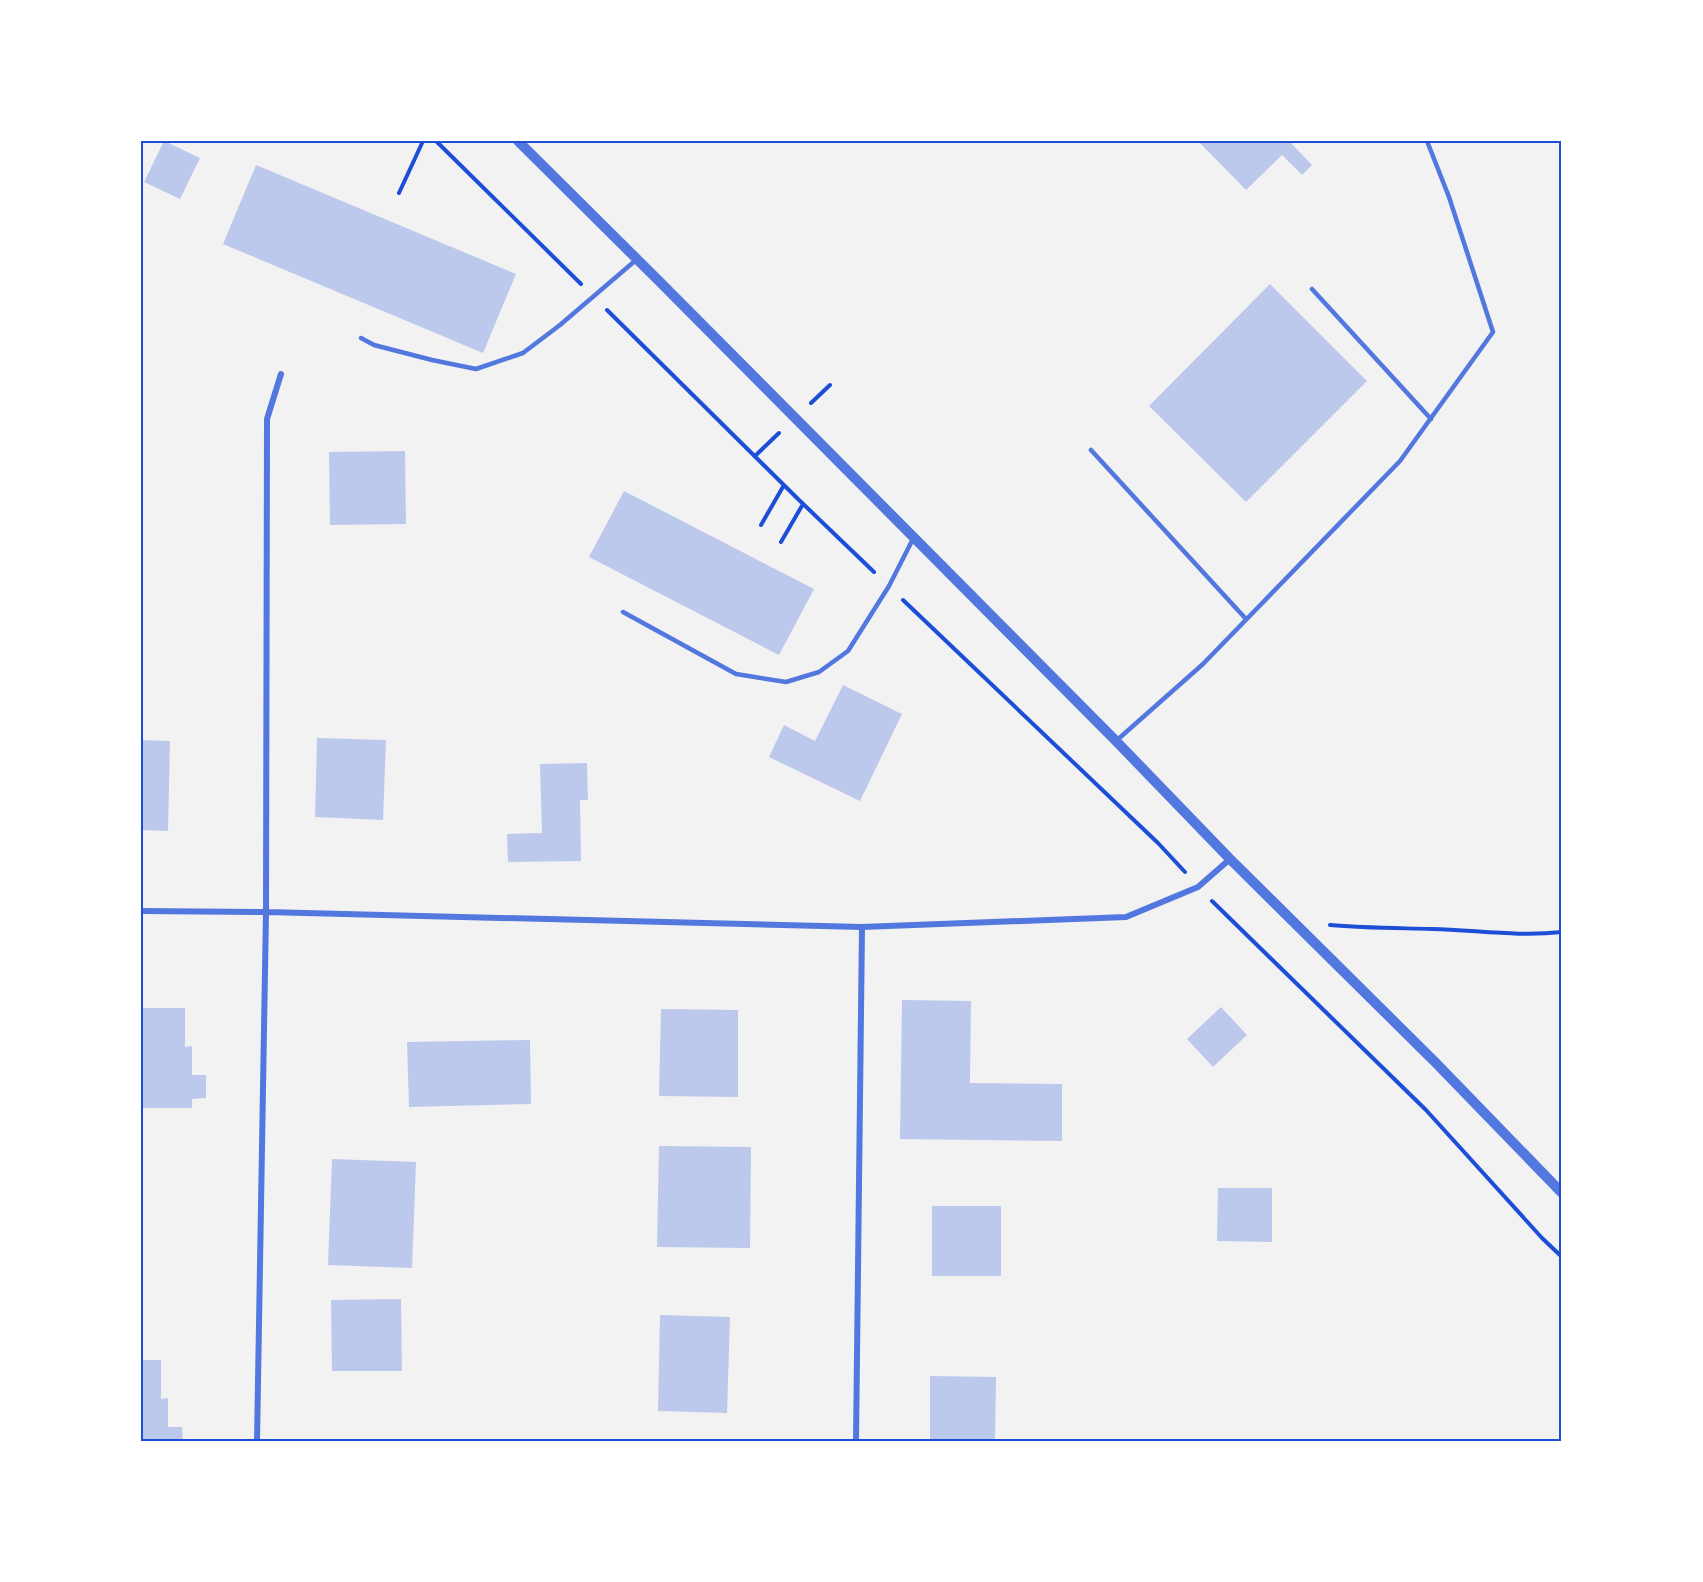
<svg xmlns="http://www.w3.org/2000/svg" width="1703" height="1582" font-family="'Playfair Display',serif">
<style>
.building{fill:#bdc9ec}
.lines{fill:none;stroke-linecap:round;stroke-linejoin:round}
.path{stroke:#1d4ed8;stroke-width:4}
.service{stroke:#5277de;stroke-width:4.5}
.minor{stroke:#5277de;stroke-width:6}
.tertiary{stroke:#5277de;stroke-width:10}
.neatline{fill:none;stroke:#1d4ed8;stroke-width:2}
</style>
<rect width="100%" height="100%" fill="#f2f2f2"/>
<path class="building" d="M164,141l36,17 -20,41 -36,-17z
M1198,141h91l23,24 -10,10 -20,-20 -36,35z
M256,165l260,109 -33,79 -260,-109z
M1270,284l97,97 -121,121 -97,-96z
M405,451l1,73 -76,1 -1,-73z
M624,491l190,98 -35,66 -190,-98z
M843,685l59,29 -42,87 -91,-44 15,-32 31,16z
M317,738l69,2 -3,80 -68,-3z
M141,740l29,1 -2,90 -27,-1z
M587,763l1,37h-8l1,61 -73,1 -1,-28 35,-1 -2,-69z
M902,1000l69,1 -1,82 92,1v57l-162,-2z
M1221,1007l26,28 -34,32 -26,-28z
M141,1008h44v39l7,-1v29h14v23l-14,1v9h-51z
M661,1009l77,1v87l-79,-1z
M530,1040l1,64 -122,3 -2,-65z
M659,1146l92,1 -1,101 -93,-1z
M332,1159l84,3 -4,106 -84,-3z
M1218,1188h54v54l-55,-1z
M932,1206h69v70h-69z
M401,1299l1,72h-70l-1,-71z
M660,1315l70,2 -3,96 -69,-2z
M141,1360h20v39l7,-1v29h14l1,14h-42z
M930,1376l66,1 -1,64h-65z"/>
<g class="lines">
<path class="path" d="M436,141l145,143
M399,193l24,-52
M607,310l191,189 76,73
M811,403l19,-18
M755,456l24,-23
M761,525l23,-40
M781,542l22,-38
M903,600l255,243 27,29
M1212,901l214,209 116,128 20,19
M1330,925c34,3 68,3 102,4 44,1 86,8 130,3"/>
<path class="service" d="M1312,289l119,130
M361,338l13,7 58,15 44,9 47,-16 37,-28 76,-65
M1091,450l155,169
M623,612l113,62 50,8 33,-10 29,-21 41,-65 25,-49
M1116,741l87,-77 197,-203 93,-129 -44,-135 -22,-56"/>
<path class="minor" d="M141,911l125,1 596,15 264,-10 72,-30 32,-28
M257,1441l9,-529 1,-493 14,-45
M856,1441l6,-514"/>
<path class="tertiary" d="M518,141l140,139 458,461 114,118 205,203 127,131"/>
</g>
<rect width="1703" height="1582" fill="none" stroke="#ffffff" stroke-width="285"/>
<rect x="142" y="142" width="1418" height="1298" class="neatline"/>
</svg>
